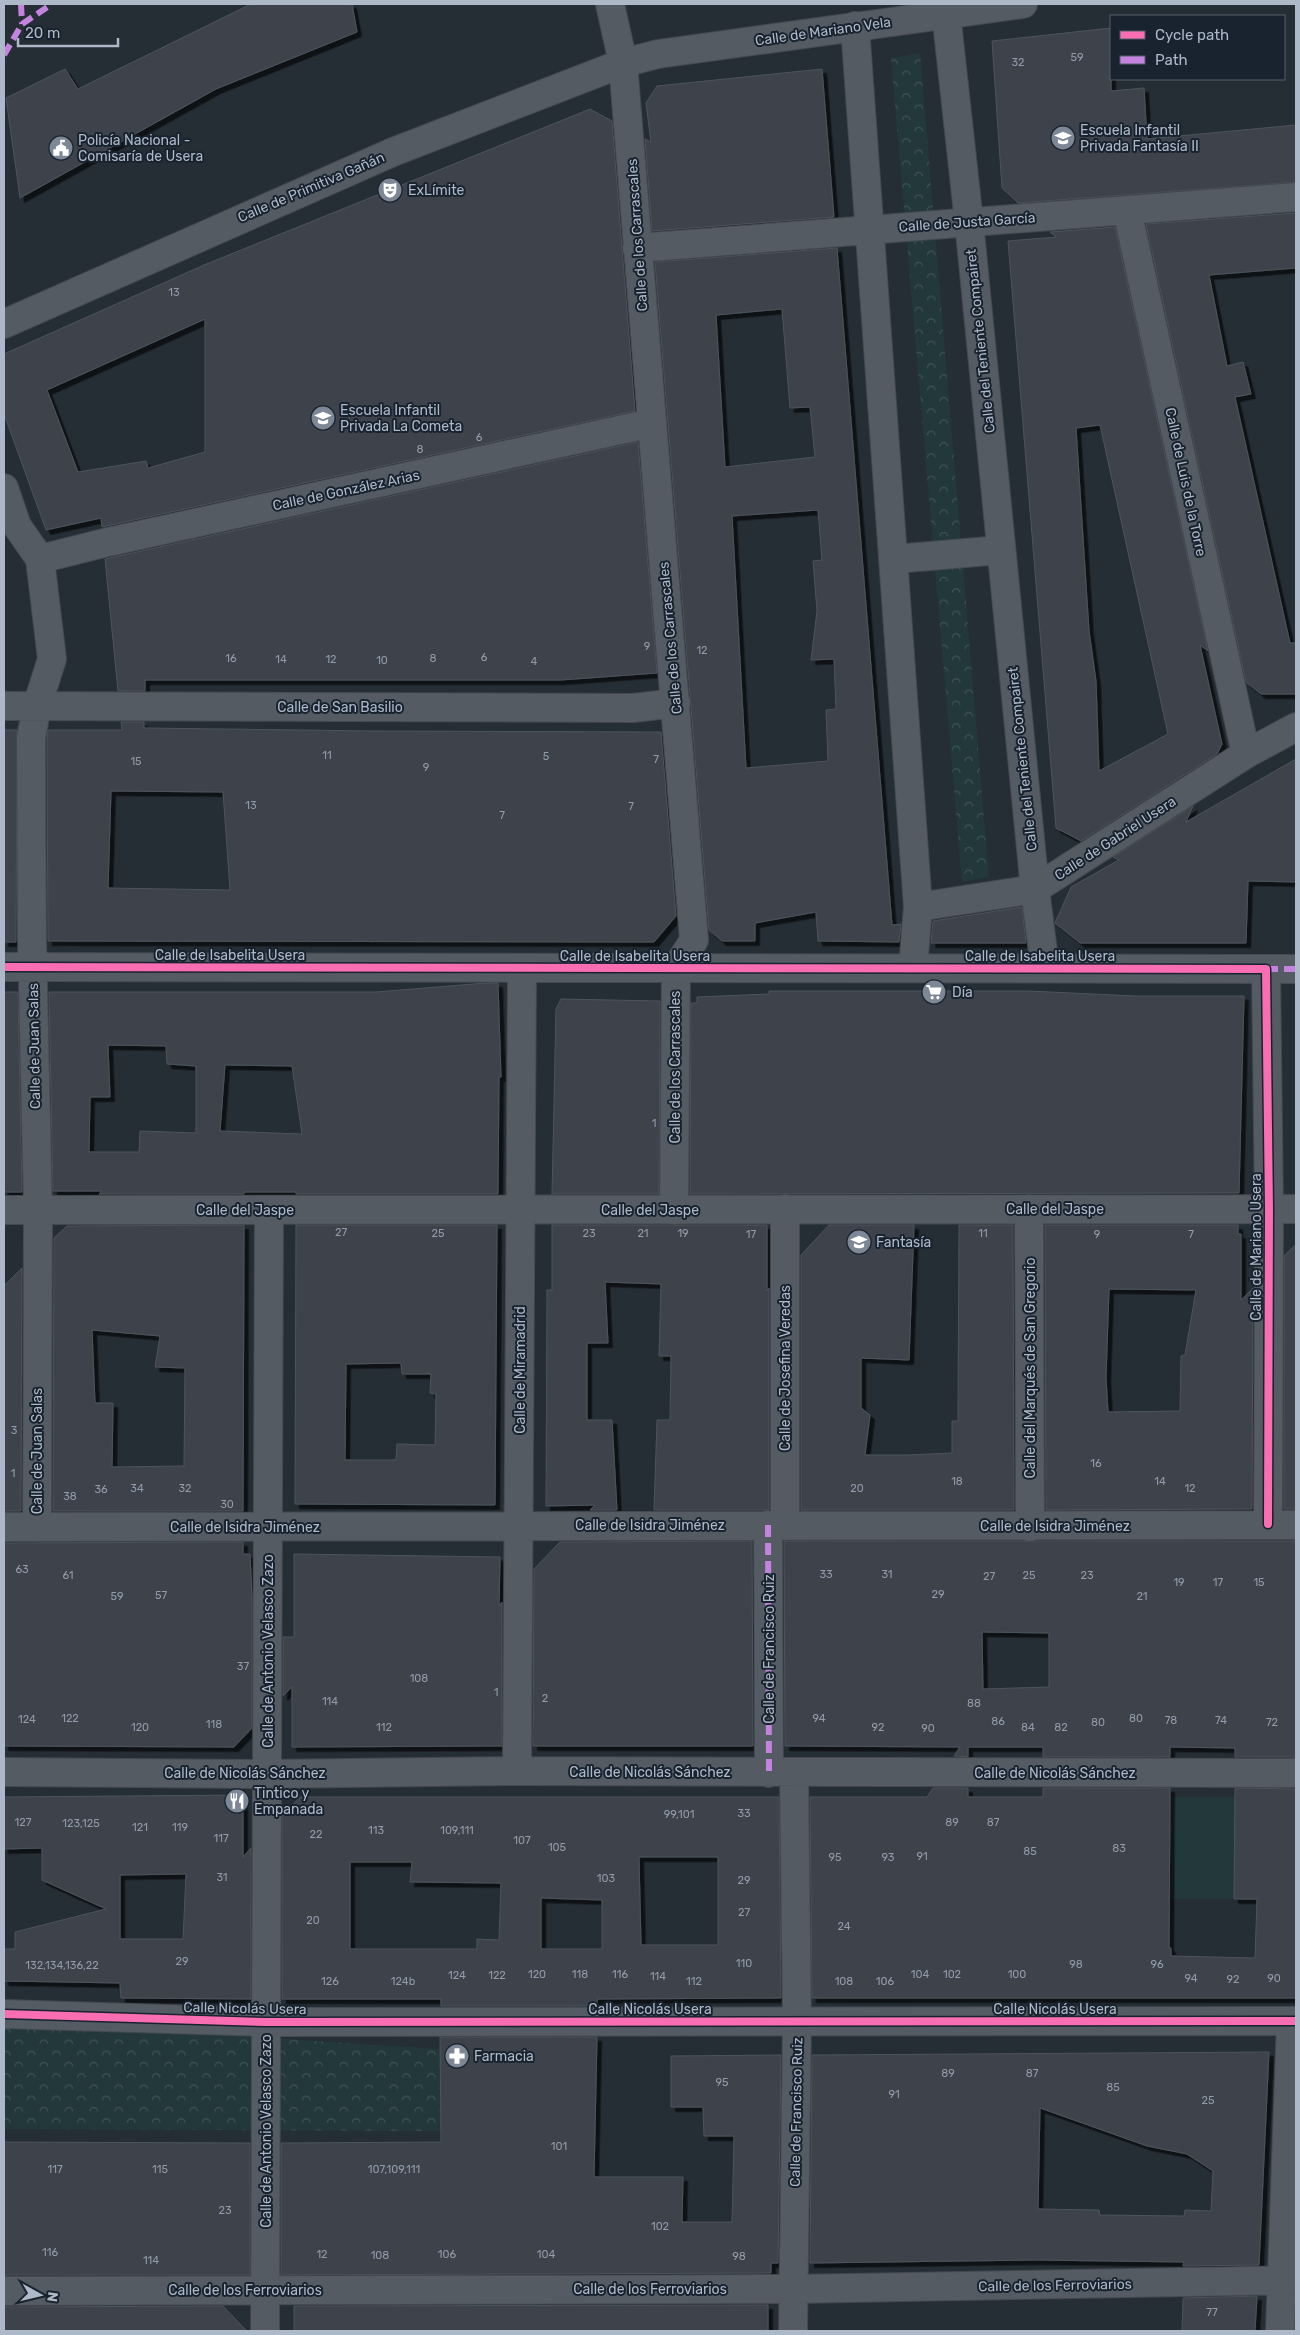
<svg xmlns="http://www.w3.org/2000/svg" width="1300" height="2335" font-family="Rubik,sans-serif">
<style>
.grass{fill:#22383b}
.park{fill:url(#park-crowns)}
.building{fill:#3d434b;stroke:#4c545d;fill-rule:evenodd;filter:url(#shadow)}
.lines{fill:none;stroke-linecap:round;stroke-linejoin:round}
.minor-casing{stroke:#43494f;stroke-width:30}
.minor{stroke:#555b63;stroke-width:28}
.quiet{stroke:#c483df;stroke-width:6;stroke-dasharray:12 6;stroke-linecap:butt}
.cycleway-casing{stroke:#18232f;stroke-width:11}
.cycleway{stroke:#f96db3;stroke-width:8}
.labels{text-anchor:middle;stroke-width:4;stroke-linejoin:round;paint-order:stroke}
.number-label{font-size:11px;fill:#919ba9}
.street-label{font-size:14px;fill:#adb8c8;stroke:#18232f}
.poi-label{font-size:14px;fill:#adb8c8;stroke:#18232f;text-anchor:start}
</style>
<defs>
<pattern id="park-crowns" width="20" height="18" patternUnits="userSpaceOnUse" patternTransform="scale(1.25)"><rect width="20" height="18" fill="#22383b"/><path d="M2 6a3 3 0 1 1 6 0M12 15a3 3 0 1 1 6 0" fill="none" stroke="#3f5356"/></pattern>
<filter id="shadow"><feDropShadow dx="4.5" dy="4.5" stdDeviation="0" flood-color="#0009"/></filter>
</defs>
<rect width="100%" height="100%" fill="#252d35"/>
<path class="grass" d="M1170,1797h65l-1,102h-66z"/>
<path class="park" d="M920,53l69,824 -27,5 -71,-824z
M4,2021l436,28 1,82 -437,-2z"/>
<path class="building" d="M251,4h101l5,28 -141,57 -196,109 -14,-100 59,-29 13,20z
M1111,28v63l33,-3 3,51 149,-14v57l-278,21 -16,-15 -10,-147z
M822,69l12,148 -182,14 -7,-92 6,3 -5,-39 11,-17z
M590,109l22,12 23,290 -533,116 -1,-9 -55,12 -42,-116v-60l200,-89zM205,319v133l-57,16 -2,-7 -68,11 -31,-82z
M1296,213v55l-87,7 18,91 16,-4 8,32 -16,3 55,246h6v51h-35l-15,-12 -100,-458z
M1115,227l93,424 -8,-6 22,99 -5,10 -136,87 -25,-13 -48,-587 48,-4 -6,-5zM1100,425l68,309 -69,37 -3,-90 -7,-50 -13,-203z
M837,248l55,677 9,-1 -2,18 -81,-1 -2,-29 -61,11v18h-33l-13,-11 -54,-668zM782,309l8,99 20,-1 5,50 -90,10 -9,-152zM818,510l4,50 -9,1 4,50 -6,49 23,-1 2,50 -10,1 2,51 -82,7 -14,-252z
M638,442l19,231 -96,7h-416v11h-27l-13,-132z
M121,722h23v6l231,3 286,1 15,184 -22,26 -606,-1 -1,-202 1,-9h74zM111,791l112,1 7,98 -122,-2z
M4,730h13l-1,212h-12z
M1296,759v123l-48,-1 -2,62h-166l-25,-20 16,-36 48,-27 -6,-3 80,-51 -7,16z
M1022,907l4,36h-95l2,-22z
M486,983h12l3,94h-2l-1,117h-202v-2h-52v2h-145l3,-3h-49l-4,-199h327zM108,1045l58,1 1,18 29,2v67l-56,-2 -1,21h-50l1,-55h20zM225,1065l67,1 10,68 -82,-3z
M769,991h260l106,5h109l-5,197 -549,1 1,-191h6v-6l72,-3z
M4,992h14l4,200h-18z
M561,999l99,2 -1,193h-107l4,-185z
M244,1225l-1,286h-190l1,-273 13,-12zM92,1330l68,6 -5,31 30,1 -1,98 -72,1 1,-64h-18z
M296,1225h201l-2,280 -200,-1zM401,1363l1,11h29l-1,19 6,1 -1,51 -38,-1 -1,16h-51l1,-96z
M552,1225h215v66l2,-3v222h-115l3,-90h13l1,-64h-12l2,-72 -56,-2 3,61h-21v77h25l5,90h-27l5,-5 -49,1 1,-216h5z
M829,1225h85l-5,135 -48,-2v50l9,7 -5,40h43l44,-2v-32h6l1,-196h54l1,285h-213v-255z
M1045,1225h193v9h3v66l12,-12 -1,221 -206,1zM1109,1289l87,1 -11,65 -4,1 -1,55 -72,1 -2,-35z
M1296,1244v265h-12v-253z
M22,1268l-1,243h-17v-225z
M752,1541l1,205h-220l1,-177 26,-27z
M784,1541h512v216h-61v-9l-65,-1v10h-127v-10h-75v10l-14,-1 6,-9 -175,-1zM982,1632l67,1v54l-66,2z
M243,1542v12h7l2,44v130l-18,19 -230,-1v-203z
M294,1554l206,3 -1,49 3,-4v144l-210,1v-60l-9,9v-59h11z
M933,1788h35v9h75v-9h127l-1,160h2v8l84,2 2,-59h-23l1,-111 61,1v209h-484l-2,-201h117z
M243,1795v62l8,-9v151l-130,-1 -1,-15 -116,-2v-32h11v-17l91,-23 -64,-29v-32l-38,1v-52zM186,1874l-3,65h-63v-64z
M300,1797h479l2,201 -184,1v7h-156v-7h-159v-183zM639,1857h79v88h-77zM350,1862h62l-2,20 91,1 -2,57 -22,-1v10h-127zM541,1898l61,2v49h-61z
M440,2037h157l-3,140h89l-1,45h50l2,-86h-30l-1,-29h-32v-51l110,-1 -3,208h-7v10l-490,2v-132l160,-1z
M1269,2052l-10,213 -76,1 1,-4 -148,-2 -226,3 2,-208zM1040,2108l107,38 40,8 26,17 -2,40 -26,-1 -1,6 -84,-1 -1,-5 -61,-1z
M4,2142l246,1v132h-246z
M1257,2296l-2,35h-73l1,-33z
M768,2305v26h-474v-25z
M223,2306l24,25h-243v-24z"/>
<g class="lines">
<defs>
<path id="minor" d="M610,4l13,59 71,877 -18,29 -2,241
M946,13l23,209 66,667 10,79
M855,26l63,881 -5,61
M1127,210l119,544
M637,248l659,-51
M4,324l389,-172 230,-89 35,-9 365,-50
M4,488l13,38 23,33 12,100 -15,47 -6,32 1,201 6,271 -1,317
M40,559l68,-17 544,-119
M894,559l107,-9
M4,706l629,2 43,-5
M918,907l117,-18 211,-135 50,-27
M4,967l1292,2
M1266,969l3,240 -1,315
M1029,1209l1,318
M4,1210l1292,-1
M768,1525l1,248
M785,1526v-317
M4,1527l1292,-2
M517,1771l5,-803
M4,1772l263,2 250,-3 779,2
M4,2014l262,8 1030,-1
M4,2291l789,-2 503,-9
M265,2331l4,-1121
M793,2331l4,-309 -3,-249
M1280,2331l11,-310"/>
</defs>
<use href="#minor" class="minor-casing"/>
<use href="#minor" class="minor"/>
<path class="quiet" d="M21,4l1,20
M4,55l18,-31 30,-20
M1266,969h30
M768,1525l1,248"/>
<defs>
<path id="cycleway" d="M4,967l1262,2 3,240 -1,315
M4,2014l262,8 1030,-1"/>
</defs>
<use href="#cycleway" class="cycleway-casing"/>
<use href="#cycleway" class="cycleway"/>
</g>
<defs>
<symbol id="school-disc" viewBox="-11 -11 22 22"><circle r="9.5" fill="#7d8795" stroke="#18232f"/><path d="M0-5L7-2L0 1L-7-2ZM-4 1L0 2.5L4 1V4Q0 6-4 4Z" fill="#fff"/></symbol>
<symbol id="civic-disc" viewBox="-11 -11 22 22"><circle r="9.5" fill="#7d8795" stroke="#18232f"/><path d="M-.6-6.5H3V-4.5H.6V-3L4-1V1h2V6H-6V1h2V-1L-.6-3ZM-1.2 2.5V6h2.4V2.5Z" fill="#fff"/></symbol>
<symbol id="theatre-disc" viewBox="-11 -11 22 22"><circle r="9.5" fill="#7d8795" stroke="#18232f"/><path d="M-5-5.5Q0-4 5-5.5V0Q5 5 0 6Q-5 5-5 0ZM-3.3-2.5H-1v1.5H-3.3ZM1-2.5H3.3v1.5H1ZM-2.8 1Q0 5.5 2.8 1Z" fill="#fff"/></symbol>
<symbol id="supermarket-disc" viewBox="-11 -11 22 22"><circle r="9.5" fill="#7d8795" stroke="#18232f"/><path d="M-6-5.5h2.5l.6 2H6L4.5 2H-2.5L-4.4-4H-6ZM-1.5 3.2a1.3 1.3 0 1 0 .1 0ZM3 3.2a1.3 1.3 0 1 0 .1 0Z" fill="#fff"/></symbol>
<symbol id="restaurant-disc" viewBox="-11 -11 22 22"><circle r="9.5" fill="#7d8795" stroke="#18232f"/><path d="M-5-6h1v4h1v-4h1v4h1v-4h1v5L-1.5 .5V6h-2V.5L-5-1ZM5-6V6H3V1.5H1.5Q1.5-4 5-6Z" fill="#fff"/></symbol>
<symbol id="pharmacy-disc" viewBox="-11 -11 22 22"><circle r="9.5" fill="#7d8795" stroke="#18232f"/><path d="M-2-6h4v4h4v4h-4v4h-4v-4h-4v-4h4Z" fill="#fff"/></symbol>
</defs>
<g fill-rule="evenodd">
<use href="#school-disc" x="1049" y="124" width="28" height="28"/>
<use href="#civic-disc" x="47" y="134" width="28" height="28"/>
<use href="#theatre-disc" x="376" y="176" width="28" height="28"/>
<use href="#school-disc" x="309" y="404" width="28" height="28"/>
<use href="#supermarket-disc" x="920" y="978" width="28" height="28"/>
<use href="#school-disc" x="845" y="1228" width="28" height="28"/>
<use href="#restaurant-disc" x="223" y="1787" width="28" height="28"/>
<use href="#pharmacy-disc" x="443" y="2042" width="28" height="28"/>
</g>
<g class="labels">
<g class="number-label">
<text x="1077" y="61">59</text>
<text x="1018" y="66">32</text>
<text x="174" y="296">13</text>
<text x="479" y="441">6</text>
<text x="420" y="453">8</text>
<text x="647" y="650">9</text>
<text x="702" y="654">12</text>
<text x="484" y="661">6</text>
<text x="231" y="662">16</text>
<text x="433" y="662">8</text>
<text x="281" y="663">14</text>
<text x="331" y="663">12</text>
<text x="382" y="664">10</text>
<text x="534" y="665">4</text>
<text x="327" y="759">11</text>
<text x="546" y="760">5</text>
<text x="656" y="763">7</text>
<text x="136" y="765">15</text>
<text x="426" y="771">9</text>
<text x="251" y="809">13</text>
<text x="631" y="810">7</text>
<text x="502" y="819">7</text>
<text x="654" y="1127">1</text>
<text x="341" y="1236">27</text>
<text x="438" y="1237">25</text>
<text x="589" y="1237">23</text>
<text x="643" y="1237">21</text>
<text x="683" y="1237">19</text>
<text x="983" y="1237">11</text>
<text x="751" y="1238">17</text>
<text x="1097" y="1238">9</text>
<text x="1191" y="1238">7</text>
<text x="14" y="1434">3</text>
<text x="1096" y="1467">16</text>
<text x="13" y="1477">1</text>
<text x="957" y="1485">18</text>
<text x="1160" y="1485">14</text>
<text x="137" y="1492">34</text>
<text x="185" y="1492">32</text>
<text x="857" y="1492">20</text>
<text x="1190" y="1492">12</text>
<text x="101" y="1493">36</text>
<text x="70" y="1500">38</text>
<text x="227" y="1508">30</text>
<text x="22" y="1573">63</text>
<text x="826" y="1578">33</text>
<text x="887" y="1578">31</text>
<text x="68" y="1579">61</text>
<text x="1029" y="1579">25</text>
<text x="1087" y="1579">23</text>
<text x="989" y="1580">27</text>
<text x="1179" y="1586">19</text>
<text x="1218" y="1586">17</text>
<text x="1259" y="1586">15</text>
<text x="938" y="1598">29</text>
<text x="161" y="1599">57</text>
<text x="117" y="1600">59</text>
<text x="1142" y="1600">21</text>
<text x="243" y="1670">37</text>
<text x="419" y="1682">108</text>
<text x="496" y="1696">1</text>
<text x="545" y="1702">2</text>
<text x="330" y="1705">114</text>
<text x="974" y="1707">88</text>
<text x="70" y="1722">122</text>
<text x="819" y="1722">94</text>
<text x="1136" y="1722">80</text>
<text x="27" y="1723">124</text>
<text x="1171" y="1724">78</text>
<text x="1221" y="1724">74</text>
<text x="998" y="1725">86</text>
<text x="1098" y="1726">80</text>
<text x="1272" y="1726">72</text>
<text x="214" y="1728">118</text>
<text x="140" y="1731">120</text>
<text x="384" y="1731">112</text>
<text x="878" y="1731">92</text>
<text x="1028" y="1731">84</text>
<text x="1061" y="1731">82</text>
<text x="928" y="1732">90</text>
<text x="744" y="1817">33</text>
<text x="679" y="1818">99,101</text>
<text x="23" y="1826">127</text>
<text x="952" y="1826">89</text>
<text x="993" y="1826">87</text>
<text x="81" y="1827">123,125</text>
<text x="140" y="1831">121</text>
<text x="180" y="1831">119</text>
<text x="376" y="1834">113</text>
<text x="457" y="1834">109,111</text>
<text x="316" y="1838">22</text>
<text x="221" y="1842">117</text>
<text x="522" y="1844">107</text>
<text x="557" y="1851">105</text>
<text x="1119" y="1852">83</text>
<text x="1030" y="1855">85</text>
<text x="922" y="1860">91</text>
<text x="835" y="1861">95</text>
<text x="888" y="1861">93</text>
<text x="222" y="1881">31</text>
<text x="606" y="1882">103</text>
<text x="744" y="1884">29</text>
<text x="744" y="1916">27</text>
<text x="313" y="1924">20</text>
<text x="844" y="1930">24</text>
<text x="182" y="1965">29</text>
<text x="744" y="1967">110</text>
<text x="1076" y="1968">98</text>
<text x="1157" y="1968">96</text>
<text x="62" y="1969">132,134,136,22</text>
<text x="537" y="1978">120</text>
<text x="580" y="1978">118</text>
<text x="620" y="1978">116</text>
<text x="920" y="1978">104</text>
<text x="952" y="1978">102</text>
<text x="1017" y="1978">100</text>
<text x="457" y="1979">124</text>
<text x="497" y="1979">122</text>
<text x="658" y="1980">114</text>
<text x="1191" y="1982">94</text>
<text x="1274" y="1982">90</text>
<text x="1233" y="1983">92</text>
<text x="330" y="1985">126</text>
<text x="403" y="1985">124b</text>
<text x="694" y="1985">112</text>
<text x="844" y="1985">108</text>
<text x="885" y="1985">106</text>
<text x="948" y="2077">89</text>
<text x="1032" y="2077">87</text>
<text x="722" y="2086">95</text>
<text x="1113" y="2091">85</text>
<text x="894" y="2098">91</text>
<text x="1208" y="2104">25</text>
<text x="559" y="2150">101</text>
<text x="55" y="2173">117</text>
<text x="160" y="2173">115</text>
<text x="394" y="2173">107,109,111</text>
<text x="225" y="2214">23</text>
<text x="660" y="2230">102</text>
<text x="50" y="2256">116</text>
<text x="322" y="2258">12</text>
<text x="447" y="2258">106</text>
<text x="546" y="2258">104</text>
<text x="380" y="2259">108</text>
<text x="739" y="2260">98</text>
<text x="151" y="2264">114</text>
<text x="1212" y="2316">77</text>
</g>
<g class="street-label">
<text transform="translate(823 31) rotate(-8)" y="5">Calle de Mariano Vela</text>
<text transform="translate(311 187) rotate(-23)" y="5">Calle de Primitiva Gañán</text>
<text transform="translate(967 222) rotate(-4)" y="5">Calle de Justa García</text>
<text transform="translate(637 235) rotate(-94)" y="5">Calle de los Carrascales</text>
<text transform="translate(980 341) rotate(-96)" y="5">Calle del Teniente Compairet</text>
<text transform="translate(1186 482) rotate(78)" y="5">Calle de Luis de la Torre</text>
<text transform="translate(346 490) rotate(-12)" y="5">Calle de González Arias</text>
<text transform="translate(670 638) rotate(-95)" y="5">Calle de los Carrascales</text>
<text x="340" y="712">Calle de San Basilio</text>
<text transform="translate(1022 759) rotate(-96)" y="5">Calle del Teniente Compairet</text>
<text transform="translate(1115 838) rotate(-33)" y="5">Calle de Gabriel Usera</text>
<text x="230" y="960">Calle de Isabelita Usera</text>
<text x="635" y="961">Calle de Isabelita Usera</text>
<text x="1040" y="961">Calle de Isabelita Usera</text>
<text transform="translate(34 1046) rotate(-91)" y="5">Calle de Juan Salas</text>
<text transform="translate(675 1067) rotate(-90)" y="5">Calle de los Carrascales</text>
<text x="1055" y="1214">Calle del Jaspe</text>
<text x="245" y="1215">Calle del Jaspe</text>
<text x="650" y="1215">Calle del Jaspe</text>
<text transform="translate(1256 1247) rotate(-90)" y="5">Calle de Mariano Usera</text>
<text transform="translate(785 1368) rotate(-90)" y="5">Calle de Josefina Veredas</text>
<text transform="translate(1030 1368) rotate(-90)" y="5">Calle del Marqués de San Gregorio</text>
<text transform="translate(520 1370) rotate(-90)" y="5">Calle de Miramadrid</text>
<text transform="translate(37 1451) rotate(-90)" y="5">Calle de Juan Salas</text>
<text x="650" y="1530">Calle de Isidra Jiménez</text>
<text x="1055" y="1531">Calle de Isidra Jiménez</text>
<text x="245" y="1532">Calle de Isidra Jiménez</text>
<text transform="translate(769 1649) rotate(-90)" y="5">Calle de Francisco Ruiz</text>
<text transform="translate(268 1651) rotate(-90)" y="5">Calle de Antonio Velasco Zazo</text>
<text x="650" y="1777">Calle de Nicolás Sánchez</text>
<text x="245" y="1778">Calle de Nicolás Sánchez</text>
<text x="1055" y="1778">Calle de Nicolás Sánchez</text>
<text transform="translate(245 2008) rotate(1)" y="5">Calle Nicolás Usera</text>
<text x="650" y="2014">Calle Nicolás Usera</text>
<text x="1055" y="2014">Calle Nicolás Usera</text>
<text transform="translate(796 2112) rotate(-89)" y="5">Calle de Francisco Ruiz</text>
<text transform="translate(266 2131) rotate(-90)" y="5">Calle de Antonio Velasco Zazo</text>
<text transform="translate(1055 2285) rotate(-1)" y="5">Calle de los Ferroviarios</text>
<text x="650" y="2294">Calle de los Ferroviarios</text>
<text x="245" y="2295">Calle de los Ferroviarios</text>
</g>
<g class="poi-label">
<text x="1080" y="135">Escuela Infantil<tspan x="1080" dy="16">Privada Fantasía II</tspan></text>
<text x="78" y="145">Policía Nacional -<tspan x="78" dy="16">Comisaría de Usera</tspan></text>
<text x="408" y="195">ExLímite</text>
<text x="340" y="415">Escuela Infantil<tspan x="340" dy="16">Privada La Cometa</tspan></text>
<text x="952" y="997">Día</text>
<text x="876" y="1247">Fantasía</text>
<text x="254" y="1798">Tintico y<tspan x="254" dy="16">Empanada</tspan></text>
<text x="474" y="2061">Farmacia</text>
</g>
</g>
<rect width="1300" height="2335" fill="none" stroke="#adb8c8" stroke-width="10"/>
<rect x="1110" y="15" width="175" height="65" fill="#18232f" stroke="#545f6c"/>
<rect x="1120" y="31" width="25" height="8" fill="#f96db3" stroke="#545f6c"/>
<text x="1155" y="40" font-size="15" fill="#adb8c8">Cycle path</text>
<rect x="1120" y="56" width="25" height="8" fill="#c483df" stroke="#545f6c"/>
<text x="1155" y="65" font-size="15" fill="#adb8c8">Path</text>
<g transform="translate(40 2295) rotate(98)" stroke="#18232f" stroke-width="4" paint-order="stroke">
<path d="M0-4L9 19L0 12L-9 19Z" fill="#adb8c8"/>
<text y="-8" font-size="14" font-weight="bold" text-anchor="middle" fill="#adb8c8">N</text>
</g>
<path d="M18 38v8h100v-8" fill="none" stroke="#adb8c8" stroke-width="2.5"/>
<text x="25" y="38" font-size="15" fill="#adb8c8" stroke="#18232f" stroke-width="4" paint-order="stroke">20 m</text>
</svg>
